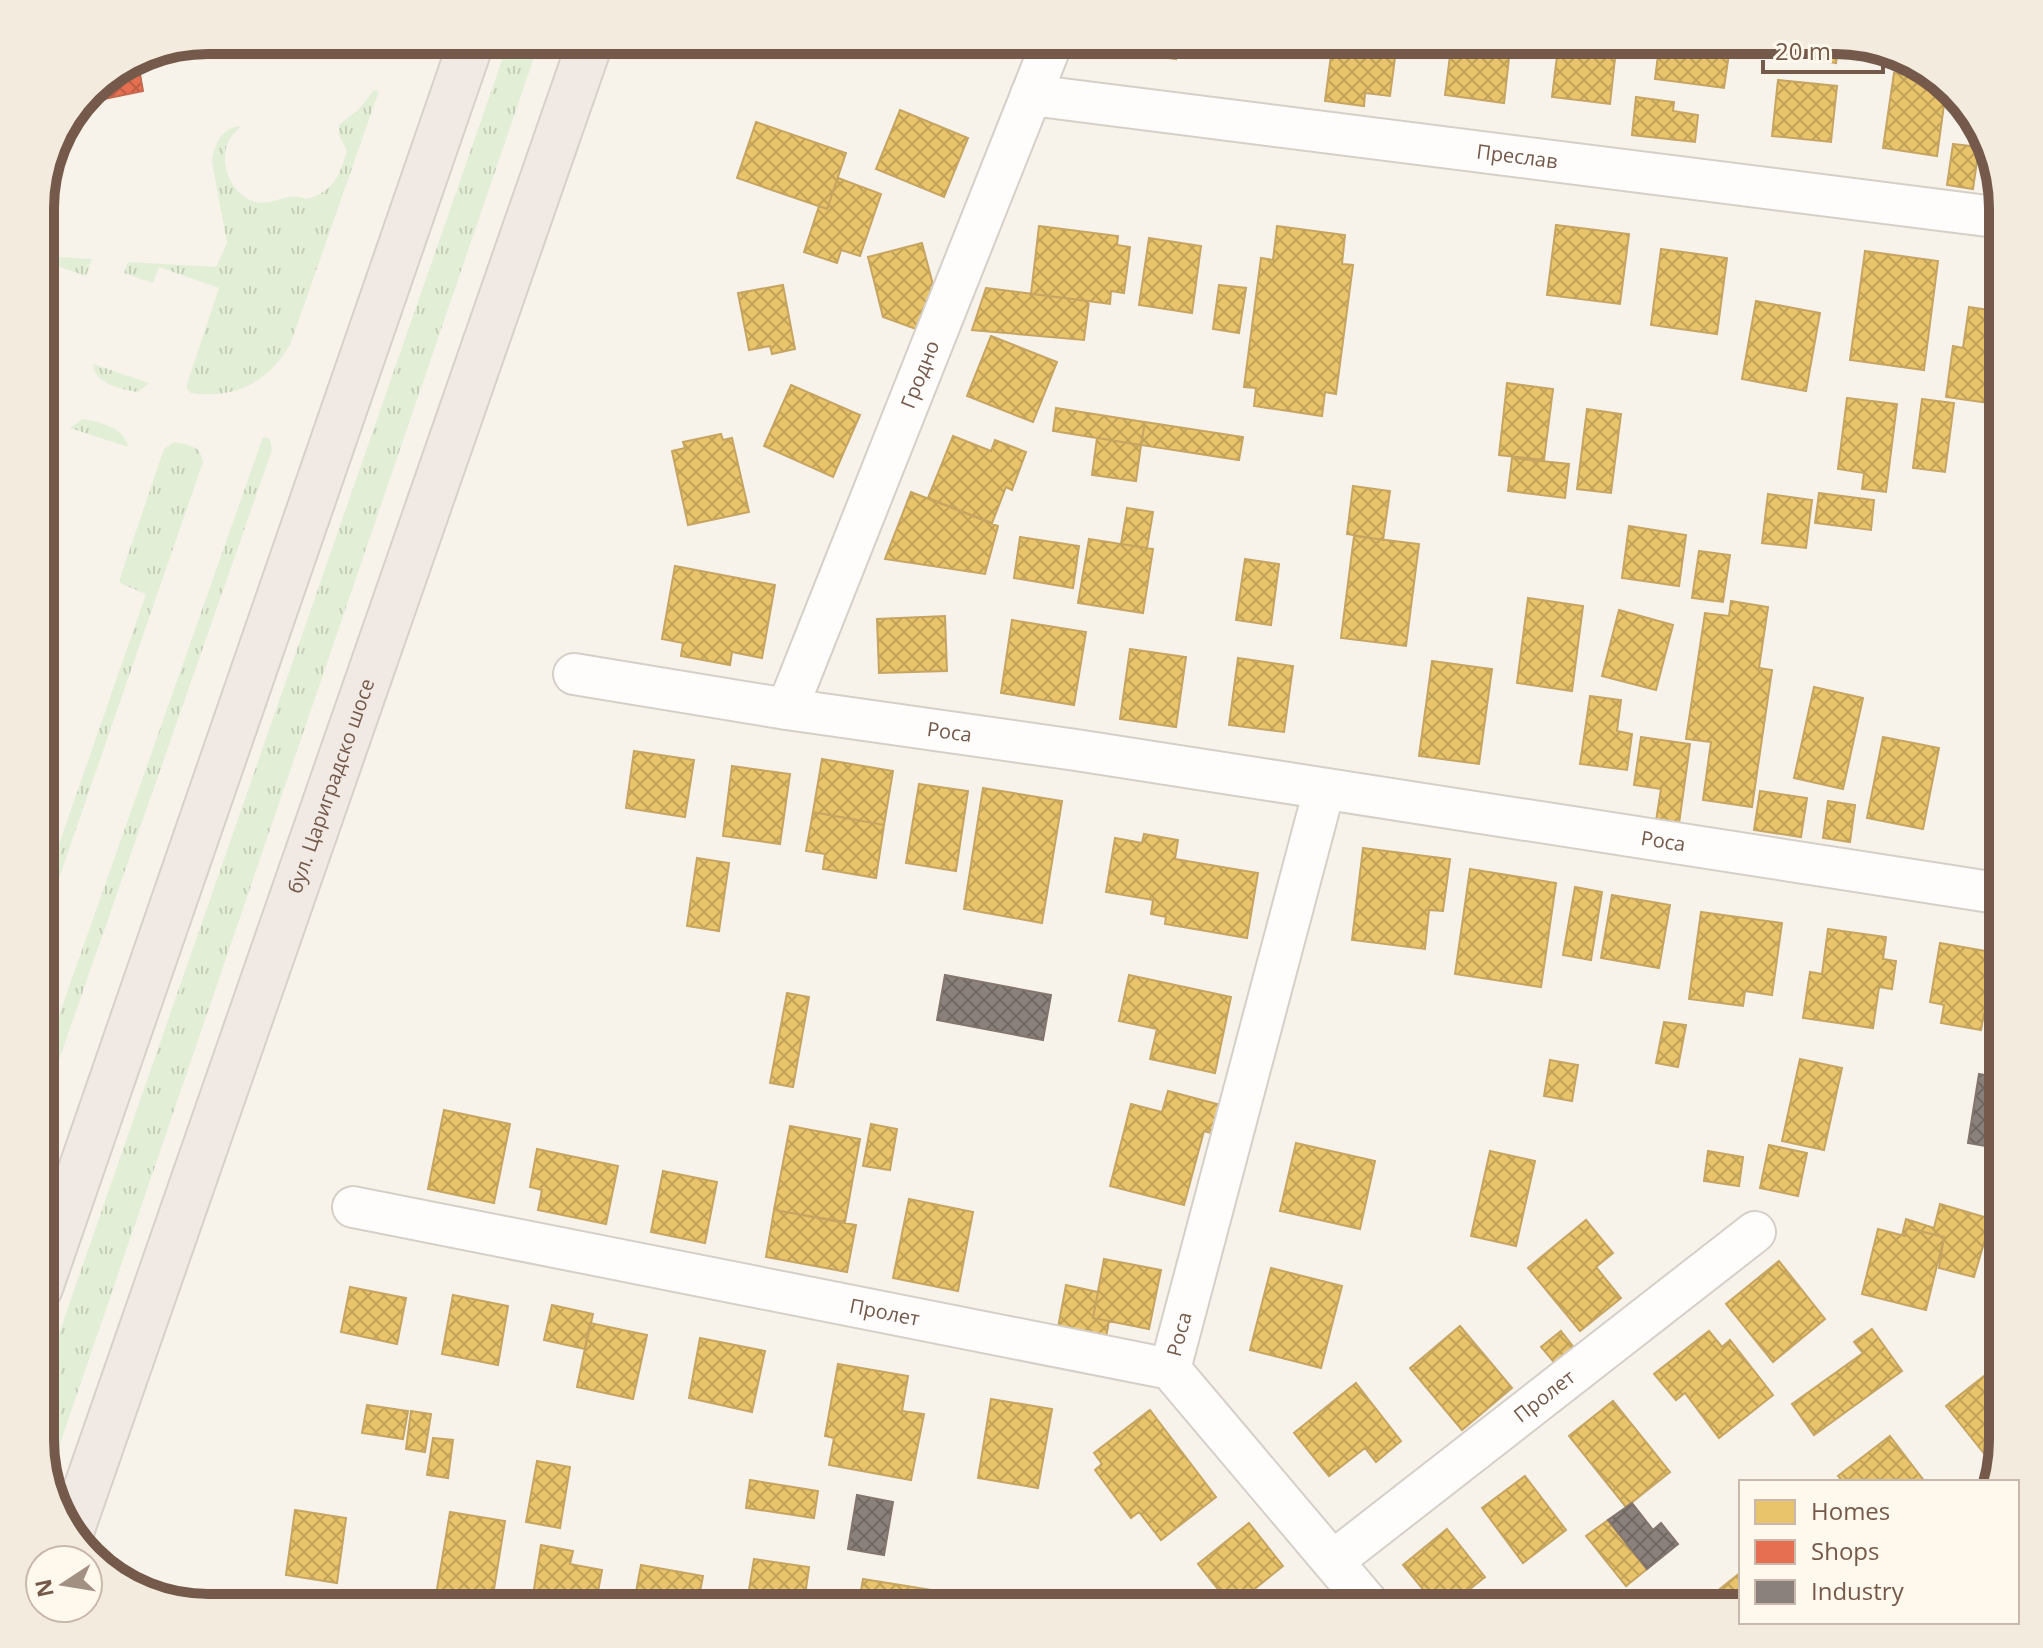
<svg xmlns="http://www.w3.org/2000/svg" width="2043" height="1648" font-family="'Open Sans',sans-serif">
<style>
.grass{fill:url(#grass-tufts)}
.homes{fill:url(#homes-cross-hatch);stroke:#c6a461;stroke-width:2}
.shops{fill:url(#shops-cross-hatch);stroke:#c5694f;stroke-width:2}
.industry{fill:url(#industry-cross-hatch);stroke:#84756d;stroke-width:2}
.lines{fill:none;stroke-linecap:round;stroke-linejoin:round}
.minor-casing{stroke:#d6cfc8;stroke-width:44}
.highway-casing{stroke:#d8d0ca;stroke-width:48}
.minor{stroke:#fefdfc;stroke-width:40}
.highway{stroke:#f1e9e4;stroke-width:44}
.labels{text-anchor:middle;stroke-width:8;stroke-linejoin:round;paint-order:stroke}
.street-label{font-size:20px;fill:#755a4b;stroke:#fff8ec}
.rim{fill:none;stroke:#755a4b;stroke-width:10}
</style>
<defs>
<pattern id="grass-tufts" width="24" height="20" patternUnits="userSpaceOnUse" patternTransform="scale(2)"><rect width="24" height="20" fill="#e3eed6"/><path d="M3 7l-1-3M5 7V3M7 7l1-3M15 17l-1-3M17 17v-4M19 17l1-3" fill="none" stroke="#c6ceb9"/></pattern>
<pattern id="homes-cross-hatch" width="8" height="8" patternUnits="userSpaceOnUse" patternTransform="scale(2)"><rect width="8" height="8" fill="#e9c46a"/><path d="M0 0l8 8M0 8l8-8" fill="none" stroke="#c1a259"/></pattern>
<pattern id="shops-cross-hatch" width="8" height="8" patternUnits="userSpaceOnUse" patternTransform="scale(2)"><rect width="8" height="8" fill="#e76f51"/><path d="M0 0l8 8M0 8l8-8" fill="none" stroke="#c05e45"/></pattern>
<pattern id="industry-cross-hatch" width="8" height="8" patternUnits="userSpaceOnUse" patternTransform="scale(2)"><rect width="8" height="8" fill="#8a817c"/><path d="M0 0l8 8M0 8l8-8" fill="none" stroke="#706862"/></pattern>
</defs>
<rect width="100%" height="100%" fill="#f7f3eb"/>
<path class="grass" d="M509,40h31l-492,1439 -8,-28v-63z
M374,90l5,1 -89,254c-23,38 -55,54 -99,48l-4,-4v-5l32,-96 -60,-21 -6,16 -29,-10 4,-11 88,5 11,-24 -15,-81c2,-18 10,-35 29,-36 -4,4 -9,9 -12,14 -12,22 3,57 27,62 18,4 32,-11 49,-3 27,-5 35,-24 42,-48l-8,-16v-10l20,-16z
M40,256l52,3 -6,17 -29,-10 -6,16 -11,-4z
M93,364l56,19 -11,9c-17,-3 -44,-8 -45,-28z
M82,419c18,3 43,8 46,28l-58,-19z
M263,437l7,2 2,11 -232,664v-45z
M174,442l12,2 13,6 4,12 -163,471v-34l106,-305 -26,-11v-5l44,-129z"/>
<path class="homes" d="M1126,40h52l-2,19 -51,-7z
M1333,40h35l-1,6 29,4 -6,46 -25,-3 -1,13 -39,-5z
M1368,40h57l-2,14 -56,-8z
M1452,40h59l-7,63 -59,-8z
M1559,40h58l-7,64 -58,-7z
M1660,40h71l-7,48 -69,-9z
M1787,40h48l28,5 -1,8 -24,-3 -2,13 -25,-4 2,-13 -26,-4z
M1894,73l48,7 5,3 -10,73 -54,-8z
M1778,80l59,6 -6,56 -59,-6z
M1636,97l38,5 -1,9 25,4 -3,27 -63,-7z
M900,110l68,28 -24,59 -68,-28z
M756,122l90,31 -19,56 -90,-31z
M1953,144l26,3 -6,42 -26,-4z
M838,178l43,16 -21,62 -19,-6 -4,13 -33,-11 15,-46 8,3z
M1556,225l73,9 -9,70 -73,-9z
M1039,226l79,10 -1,9 13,2 -6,46 -13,-2 -1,13 -79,-10z
M1277,226l68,9 -3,29 11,1 -17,129 -11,-2 -3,24 -68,-10 2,-18 -12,-1 17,-129 12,2z
M1149,238l52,8 -9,67 -53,-8z
M922,243l16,61 -11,29 -44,-16 -15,-60z
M1661,249l66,9 -10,76 -66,-9z
M1865,251l73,10 -14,109 -74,-10z
M783,285l12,64 -23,5 -2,-8 -21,4 -11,-57z
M1219,285l27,3 -7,45 -26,-4z
M986,288l103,13 -5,39 -112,-10z
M1756,301l64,12 -14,78 -64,-12z
M1969,307l34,5v93l-57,-8 7,-51 10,2z
M991,336l66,26 -24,60 -66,-26z
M1507,383l46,6 -9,71 -45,-5z
M791,385l69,30 -27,62 -69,-31z
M1847,398l50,6 -11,88 -24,-3 2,-16 -26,-4z
M1922,399l32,4 -9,69 -32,-4z
M1056,408l89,14 -4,23 -88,-14z
M1587,409l34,5 -10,79 -34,-4z
M1145,422l98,15 -4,23 -98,-15z
M721,434l2,6 9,-2 17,74 -61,13 -16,-74 13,-3 -2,-6z
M953,436l38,15 4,-11 31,12 -14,38 -6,-3 -14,36 -64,-25z
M1097,438l44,7 -5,36 -44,-6z
M1512,458l57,6 -4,34 -57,-7z
M1353,486l37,5 -7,49 -36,-6z
M911,492l87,34 -13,48 -100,-15z
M1819,493l55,7 -3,30 -56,-7z
M1768,494l44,6 -6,48 -44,-5z
M1127,508l26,4 -6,36 -26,-4z
M1989,510l14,2v32l-18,-2z
M1629,526l57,9 -7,51 -57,-8z
M1354,536l65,8 -13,102 -65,-8z
M1020,537l59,9 -6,42 -59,-10z
M1089,539l64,10 -10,64 -65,-10z
M1699,551l31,4 -7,47 -31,-4z
M1245,559l34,5 -8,61 -35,-5z
M675,566l100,19 -13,73 -30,-6 -2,13 -49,-9 2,-13 -21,-4z
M1528,598l55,8 -11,85 -55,-8z
M1731,601l37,6 -9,61 13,2 -20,137 -49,-7 8,-58 -25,-3 19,-126 24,3z
M1619,610l54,15 -17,65 -54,-14z
M945,616l2,55 -68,2 -2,-54z
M1012,620l74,12 -12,73 -73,-12z
M1130,649l56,8 -10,70 -56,-8z
M1238,658l55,8 -9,66 -55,-7z
M1432,661l60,8 -13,95 -60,-8z
M1814,687l49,11 -20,91 -49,-11z
M1590,696l31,4 -4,31 15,3 -5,36 -47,-6z
M1641,737l49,7 -11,80 -23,-3 5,-32 -27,-4z
M1883,737l56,11 -16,81 -56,-11z
M634,751l60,9 -9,57 -59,-9z
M822,759l71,12 -9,54 -71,-13z
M732,766l58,8 -10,70 -57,-8z
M919,784l49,7 -12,80 -50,-8z
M983,788l79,13 -20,122 -78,-14z
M1760,791l47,7 -6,39 -47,-7z
M1828,801l27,4 -5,37 -27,-4z
M813,812l71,13 -8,53 -53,-9 2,-15 -19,-3z
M1144,834l34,6 -3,19 83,14 -11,65 -82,-14 1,-7 -15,-3 2,-14 -47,-8 9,-54 27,5z
M1363,848l87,11 -7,52 -14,-1 -4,39 -73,-9z
M697,858l32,5 -10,68 -32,-5z
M1470,869l86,14 -15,104 -86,-13z
M1575,887l27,5 -11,68 -28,-5z
M1612,895l58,10 -11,63 -58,-10z
M1701,912l81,11 -10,72 -27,-4 -2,15 -54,-7z
M1828,929l58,8 -3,22 13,2 -4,28 -13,-2 -6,41 -70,-10 7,-46 12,2z
M1940,943l63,11v63l-19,-3 -3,16 -40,-7 3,-18 -14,-3z
M1129,975l102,22 -16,76 -65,-14 7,-30 -38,-8z
M787,993l22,4 -16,90 -23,-4z
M1664,1022l22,3 -8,42 -22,-4z
M1800,1059l42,9 -18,82 -42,-9z
M1550,1060l28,5 -6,36 -28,-5z
M1168,1091l64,17 -7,29 -21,-6 -20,74 -74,-19 21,-82 31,8z
M444,1110l66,14 -16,79 -66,-14z
M871,1124l26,5 -7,41 -27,-4z
M790,1126l70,13 -15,83 -71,-12z
M1296,1143l79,18 -15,68 -80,-18z
M1769,1145l38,8 -9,43 -38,-8z
M537,1149l81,17 -12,58 -68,-14 4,-20 -12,-3z
M1490,1151l45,10 -19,85 -45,-10z
M1708,1151l35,6 -4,29 -35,-5z
M663,1171l54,11 -12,61 -54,-11z
M909,1199l64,13 -15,79 -65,-13z
M1940,1204l51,15 -17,58 -35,-9 5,-31 -37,-9 -2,8 -3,-1 4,-16 28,9z
M774,1210l82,15 -9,47 -81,-15z
M1586,1220l27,33 -17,14 25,31 -41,33 -52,-63z
M1907,1228l37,9 -18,73 -64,-16 16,-65 27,7z
M1104,1259l57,11 -12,59 -56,-11z
M1779,1261l46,58 -52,43 -47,-58z
M1271,1268l71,18 -21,82 -71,-18z
M1066,1285l32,7 -5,26 16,3 -5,27 -48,-10z
M350,1287l56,11 -9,46 -56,-12z
M453,1295l55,11 -10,59 -56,-11z
M552,1305l41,9 -8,35 -41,-9z
M590,1323l57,12 -14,64 -56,-12z
M1460,1326l52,62 -50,42 -52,-62z
M1872,1329l30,42 -88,64 -22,-31 71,-51 -9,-11z
M1561,1331l22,28 -19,15 -23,-27z
M1709,1331l13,16 8,-7 43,55 -54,43 -34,-45 -9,7 -22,-26z
M700,1338l65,13 -13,61 -63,-14z
M2003,1361v79l-2,13 -11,8 -44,-55z
M838,1364l70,12 -6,35 22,3 -13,66 -82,-15 5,-27 -9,-2z
M1356,1383l45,58 -25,21 -11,-14 -36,28 -35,-43z
M991,1399l61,10 -14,79 -60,-10z
M1613,1401l57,71 -44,35 -57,-71z
M367,1405l41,6 -5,28 -41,-6z
M1150,1410l66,87 -55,43 -22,-28 -8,6 -36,-48 7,-6 -8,-11z
M411,1411l20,3 -6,38 -19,-3z
M1890,1436l35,46h-82l-5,-6z
M433,1438l20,2 -5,38 -21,-3z
M537,1461l33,6 -10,61 -34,-6z
M1525,1476l41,54 -43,33 -41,-55z
M750,1480l68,11 -4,27 -68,-10z
M295,1510l51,8 -9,65 -51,-8z
M450,1512l55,9 -14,87 -57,-1z
M1608,1520l39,49 -21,17 -40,-50z
M1249,1523l34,43 -51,41 -34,-43z
M1447,1529l38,48 -39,31h-8l-35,-43z
M541,1545l32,6 -3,13 32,6 -7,38h-64z
M754,1559l55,8 -4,29 10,1 -2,11h-67z
M641,1565l62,11 -6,32h-64z
M1741,1572v36h-45z
M863,1579l69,11 -3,18h-71z
M970,1592l70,12 -1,4h-71z"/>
<path class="shops" d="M137,57l6,34 -63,13 17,-22z
M40,570l11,4 -5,15 -6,-2z"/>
<path class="industry" d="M945,975l106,20 -8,45 -106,-20z
M1979,1074l24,4v71l-35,-6z
M857,1495l36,7 -9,53 -36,-6z
M1632,1503l21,27 8,-7 17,21 -31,25 -39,-49z"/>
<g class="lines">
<defs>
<g id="minor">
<path id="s1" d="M1031,95l972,123"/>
<path id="s2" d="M574,674l213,35 289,41 927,144"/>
<path id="s3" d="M787,709l266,-669"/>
<path id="s4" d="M353,1207l817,162 202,239"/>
<path id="s5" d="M1170,1369l154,-579"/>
<path id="s6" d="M1333,1561l422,-329"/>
</g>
<g id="highway">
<path d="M40,1288l432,-1248"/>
<path id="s7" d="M71,1532l520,-1492"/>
</g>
</defs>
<use href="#minor" class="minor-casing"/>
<use href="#highway" class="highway-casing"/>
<use href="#minor" class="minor"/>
<use href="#highway" class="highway"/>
</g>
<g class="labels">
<g class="street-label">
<text dy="7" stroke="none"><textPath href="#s1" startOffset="490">Преслав</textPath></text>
<text dy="7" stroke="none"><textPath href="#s3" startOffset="360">Гродно</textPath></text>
<text dy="7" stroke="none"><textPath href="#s2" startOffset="380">Роса</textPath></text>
<text dy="7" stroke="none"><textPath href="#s7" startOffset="790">бул. Цариградско шосе</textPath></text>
<text dy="7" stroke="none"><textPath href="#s2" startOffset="1102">Роса</textPath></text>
<text dy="7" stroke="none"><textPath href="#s4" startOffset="542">Пролет</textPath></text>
<text dy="7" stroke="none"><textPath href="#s5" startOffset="36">Роса</textPath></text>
<text dy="7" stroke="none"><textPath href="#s6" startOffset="268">Пролет</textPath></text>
</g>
</g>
<path d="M0 0H2043V1648H0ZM208 54H1835A154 154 0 0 1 1989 208V1440A154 154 0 0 1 1835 1594H208A154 154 0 0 1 54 1440V208A154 154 0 0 1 208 54Z" fill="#f4ebdf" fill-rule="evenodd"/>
<path class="rim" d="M208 54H1835A154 154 0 0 1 1989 208V1440A154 154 0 0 1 1835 1594H208A154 154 0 0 1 54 1440V208A154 154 0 0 1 208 54Z"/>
<rect x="1739" y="1480" width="280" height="144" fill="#fff8ec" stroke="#c8b9ac" stroke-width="2"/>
<rect x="1755" y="1500" width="40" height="24" fill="#e9c46a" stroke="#c8b9ac" stroke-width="2"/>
<text x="1811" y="1520" font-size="24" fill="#755a4b">Homes</text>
<rect x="1755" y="1540" width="40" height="24" fill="#e76f51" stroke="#c8b9ac" stroke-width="2"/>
<text x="1811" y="1560" font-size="24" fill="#755a4b">Shops</text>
<rect x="1755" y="1580" width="40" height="24" fill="#8a817c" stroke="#c8b9ac" stroke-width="2"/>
<text x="1811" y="1600" font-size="24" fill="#755a4b">Industry</text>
<g transform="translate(64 1584) rotate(258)"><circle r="38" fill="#fff8ec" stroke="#c8b9ac" stroke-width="2"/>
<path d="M0-6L14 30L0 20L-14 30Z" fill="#a29083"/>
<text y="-12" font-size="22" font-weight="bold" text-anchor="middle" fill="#755a4b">N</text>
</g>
<path d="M1763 60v12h120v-12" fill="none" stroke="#755a4b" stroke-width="4"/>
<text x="1775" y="60" font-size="24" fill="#755a4b" stroke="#fff8ec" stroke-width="6" paint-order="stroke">20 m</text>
</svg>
